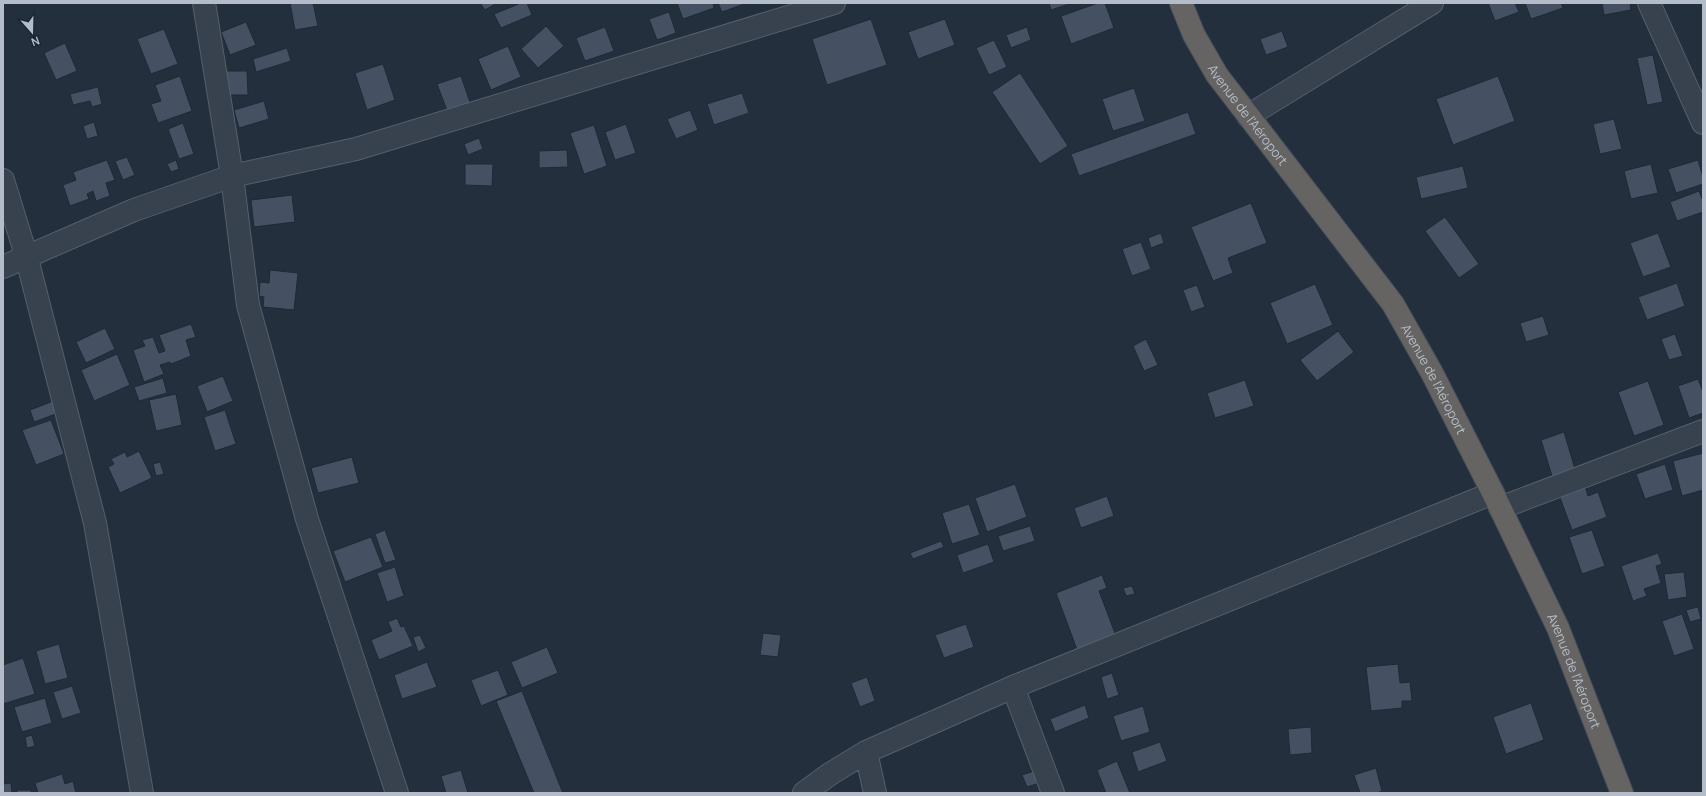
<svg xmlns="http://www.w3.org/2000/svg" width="1706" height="796" font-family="Manrope,sans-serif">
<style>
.building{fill:#455162;stroke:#1f2835}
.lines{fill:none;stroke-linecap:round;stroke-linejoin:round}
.minor-casing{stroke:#565f6c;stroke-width:24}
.trunk-casing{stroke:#434c59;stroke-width:24}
.minor{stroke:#38414e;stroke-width:22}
.trunk{stroke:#656462;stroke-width:22}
.labels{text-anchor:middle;stroke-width:3;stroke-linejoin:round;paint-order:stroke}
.street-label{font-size:13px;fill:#b4bcc9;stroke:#1d2633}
</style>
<rect width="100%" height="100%" fill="#242f3e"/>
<path class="building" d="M290,3h23l5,23 -23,4z
M480,3h17l-12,7z
M521,3h6l5,12 -31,13 -7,-14z
M677,3h36l1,5 -31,11z
M718,3h29l-25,9z
M1049,3h23l-21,7z
M1098,3h7l9,25 -43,16 -10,-28z
M1488,3h27l4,9 -24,9z
M1525,3h36l2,5 -32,11z
M1602,3h28l1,7 -27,5z
M669,12l7,21 -19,7 -8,-21z
M871,19l16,46 -60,20 -15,-46z
M945,19l10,26 -37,14 -10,-27z
M246,22l10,23 -26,10 -9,-23z
M546,26l18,20 -26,22 -17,-19z
M605,27l9,24 -29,10 -9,-23z
M1027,27l4,13 -20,8 -5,-13z
M164,29l14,35 -27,10 -14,-35z
M1282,31l6,16 -22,8 -6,-16z
M994,40l13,27 -18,8 -13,-27z
M65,43l12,28 -21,9 -12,-27z
M508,46l13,31 -30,13 -13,-31z
M287,48l4,13 -35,11 -3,-13z
M1653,55l10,47 -16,3 -10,-47z
M383,64l12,36 -28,10 -12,-37z
M225,71h22l1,24h-23z
M1020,73l48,73 -28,18 -48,-72z
M180,76l12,35 -34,12 -7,-19 10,-3 -6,-16z
M461,76l10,29 -23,8 -11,-29z
M1498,76l17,45 -62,24 -17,-46z
M98,87l4,17 -10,3 -2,-6 -17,4 -3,-11z
M1134,88l11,33 -32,10 -11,-32z
M742,93l7,20 -35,12 -7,-21z
M264,101l5,18 -30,9 -5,-18z
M690,110l8,20 -22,9 -9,-20z
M1188,112l8,22 -117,42 -8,-22z
M1614,119l8,30 -22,5 -7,-30z
M94,122l4,14 -11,3 -4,-13z
M183,123l11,31 -15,5 -11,-30z
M626,124l10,29 -21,7 -10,-28z
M594,125l13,41 -23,8 -14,-41z
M479,138l4,11 -15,6 -4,-11z
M567,150l1,17 -29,1v-17z
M127,157l8,18 -12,5 -8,-19z
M107,160l8,20 -9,3 4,13 -14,5 -3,-10 -6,3 2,5 -19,7 -7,-21 13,-5 -3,-8z
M176,160l3,9 -8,3 -4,-8z
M1698,160l5,17v7l-27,9 -8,-24z
M465,164h28l-1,22 -27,-1z
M1651,164l7,29 -27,6 -7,-28z
M1463,166l5,22 -47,11 -5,-22z
M1699,191l4,10v11l-26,9 -7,-19z
M292,195l3,27 -41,5 -3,-27z
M1251,203l16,40 -39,15 5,15 -20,8 -22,-54z
M1445,217l34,47 -20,14 -34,-47z
M1161,233l3,10 -13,5 -3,-10z
M1658,233l13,34 -28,10 -13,-34z
M1141,242l10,27 -19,7 -10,-27z
M270,270l28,3 -4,37 -31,-3 1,-10 -5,-1 1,-14 9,1z
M1677,283l8,23 -38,14 -9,-23z
M1315,284l18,41 -46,19 -17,-41z
M1197,285l8,22 -14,5 -8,-22z
M1543,316l6,19 -23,7 -6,-19z
M191,324l5,13 -10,3 5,16 -20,8 -1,-2 -10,3 4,9 -20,8 -11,-32 12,-4 -3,-6 11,-3 6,16 6,-2 -6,-16z
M105,328l10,21 -29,14 -10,-21z
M1338,331l16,21 -37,29 -17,-21z
M1675,334l8,22 -14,4 -8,-21z
M1146,339l12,26 -14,6 -11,-25z
M117,354l13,31 -36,16 -13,-31z
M223,376l10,25 -26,11 -10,-26z
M163,378l4,15 -28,8 -5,-14z
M1698,379l5,13v21l-14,5 -11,-32z
M1245,380l9,26 -39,12 -8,-25z
M1648,381l16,44 -30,11 -16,-44z
M176,394l6,31 -26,6 -7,-31z
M56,400l5,12 -27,10 -4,-12z
M225,410l11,34 -21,7 -11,-34z
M51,420l13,34 -28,11 -14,-35z
M1564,432l11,37 -23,7 -11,-36z
M139,451l13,27 -32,15 -12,-26 6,-3 -3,-5 14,-7 2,5z
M1703,453v37l-21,6 -9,-35z
M352,457l7,26 -41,10 -7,-25z
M160,462l4,12 -8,2 -3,-12z
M1665,464l8,26 -28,9 -9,-25z
M1015,484l12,33 -40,15 -12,-34z
M1585,486l3,10 10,-4 9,25 -35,13 -13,-35z
M1107,496l7,20 -33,12 -7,-20z
M969,504l11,31 -28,9 -10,-31z
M1030,526l5,15 -32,10 -5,-15z
M385,530l11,30 -11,3 -10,-29z
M1592,530l13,36 -23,8 -13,-37z
M371,537l12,30 -38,15 -12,-31z
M941,541l3,6 -31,12 -3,-6z
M988,544l6,18 -31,11 -6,-18z
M1658,553l4,11 -6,2 5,17 -17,6 3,7 -14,5 -12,-35z
M395,567l9,29 -17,6 -10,-29z
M1684,572l3,25 -19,3 -4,-26z
M1102,575l5,13 -8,3 19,50 -39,14 -23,-62z
M1132,586l3,8 -9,2 -3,-8z
M1698,607l3,12 -11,3 -4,-12z
M1682,614l12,35 -20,7 -12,-35z
M397,618l4,9 3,-1 9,20 -34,14 -8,-20 21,-9 -4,-9z
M966,624l8,23 -30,11 -9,-23z
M763,633l18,2 -3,22 -18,-2z
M420,635l6,13 -8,4 -5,-15z
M59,644l9,34 -23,6 -9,-33z
M547,647l11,26 -36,15 -11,-26z
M23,658l12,36 -32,10v-39z
M427,662l10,25 -35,12 -8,-24z
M1398,664l2,19 10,-1 2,19h-10v7l-31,3 -5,-44z
M498,670l10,25 -27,11 -10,-26z
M1112,673l7,22 -12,4 -6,-22z
M867,677l8,24 -15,6 -9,-24z
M72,686l9,27 -19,6 -9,-27z
M522,691l41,102h-29l-38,-92z
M45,698l7,25 -30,9 -8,-25z
M1531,703l13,37 -38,14 -13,-37z
M1085,705l4,13 -34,14 -5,-13z
M1143,706l7,26 -29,9 -8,-25z
M1311,727l1,26 -22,2 -2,-26z
M32,735l3,11 -8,2 -2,-11z
M1160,742l7,19 -29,11 -6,-20z
M1117,761l13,32h-24l-9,-23z
M1376,768l6,23 -5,2h-17l-6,-18z
M461,770l7,23h-22l-5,-17z
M1034,771l5,12 -12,4 -5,-12z
M62,774l3,10 8,-3 3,12h-38l-3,-10z
M11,783l1,10h-9v-9z
M17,790h14v3h-14z"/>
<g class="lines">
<defs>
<path id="minor" d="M204,3l28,173 16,129 59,214 90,274
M1649,3l54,120
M1248,116l184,-113
M3,180l23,75 69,268 47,270
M3,267l131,-57 98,-34 124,-27 478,-146
M1500,508l203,-77
M1013,687l40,106
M866,752l9,41
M804,793l26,-19 36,-22 147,-65 480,-194"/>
<g id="trunk">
<path id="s1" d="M1181,3l13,32 23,40 176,229 39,69 61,120 65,135 64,165"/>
</g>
</defs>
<use href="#minor" class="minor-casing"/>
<use href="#trunk" class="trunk-casing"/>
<use href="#minor" class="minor"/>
<use href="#trunk" class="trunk"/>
</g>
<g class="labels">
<g class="street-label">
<text dy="5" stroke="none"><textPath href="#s1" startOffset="131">Avenue de l'Aéroport</textPath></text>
<text dy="5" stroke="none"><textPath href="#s1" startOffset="455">Avenue de l'Aéroport</textPath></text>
<text dy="5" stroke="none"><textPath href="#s1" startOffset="779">Avenue de l'Aéroport</textPath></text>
</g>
</g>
<rect width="1706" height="796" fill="none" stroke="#b4bcc9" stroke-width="8"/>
<g transform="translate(32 32) rotate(160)" stroke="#1d2633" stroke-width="3" paint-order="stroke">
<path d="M0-3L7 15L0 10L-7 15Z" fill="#b4bcc9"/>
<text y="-6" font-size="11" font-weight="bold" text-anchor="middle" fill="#b4bcc9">N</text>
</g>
</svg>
